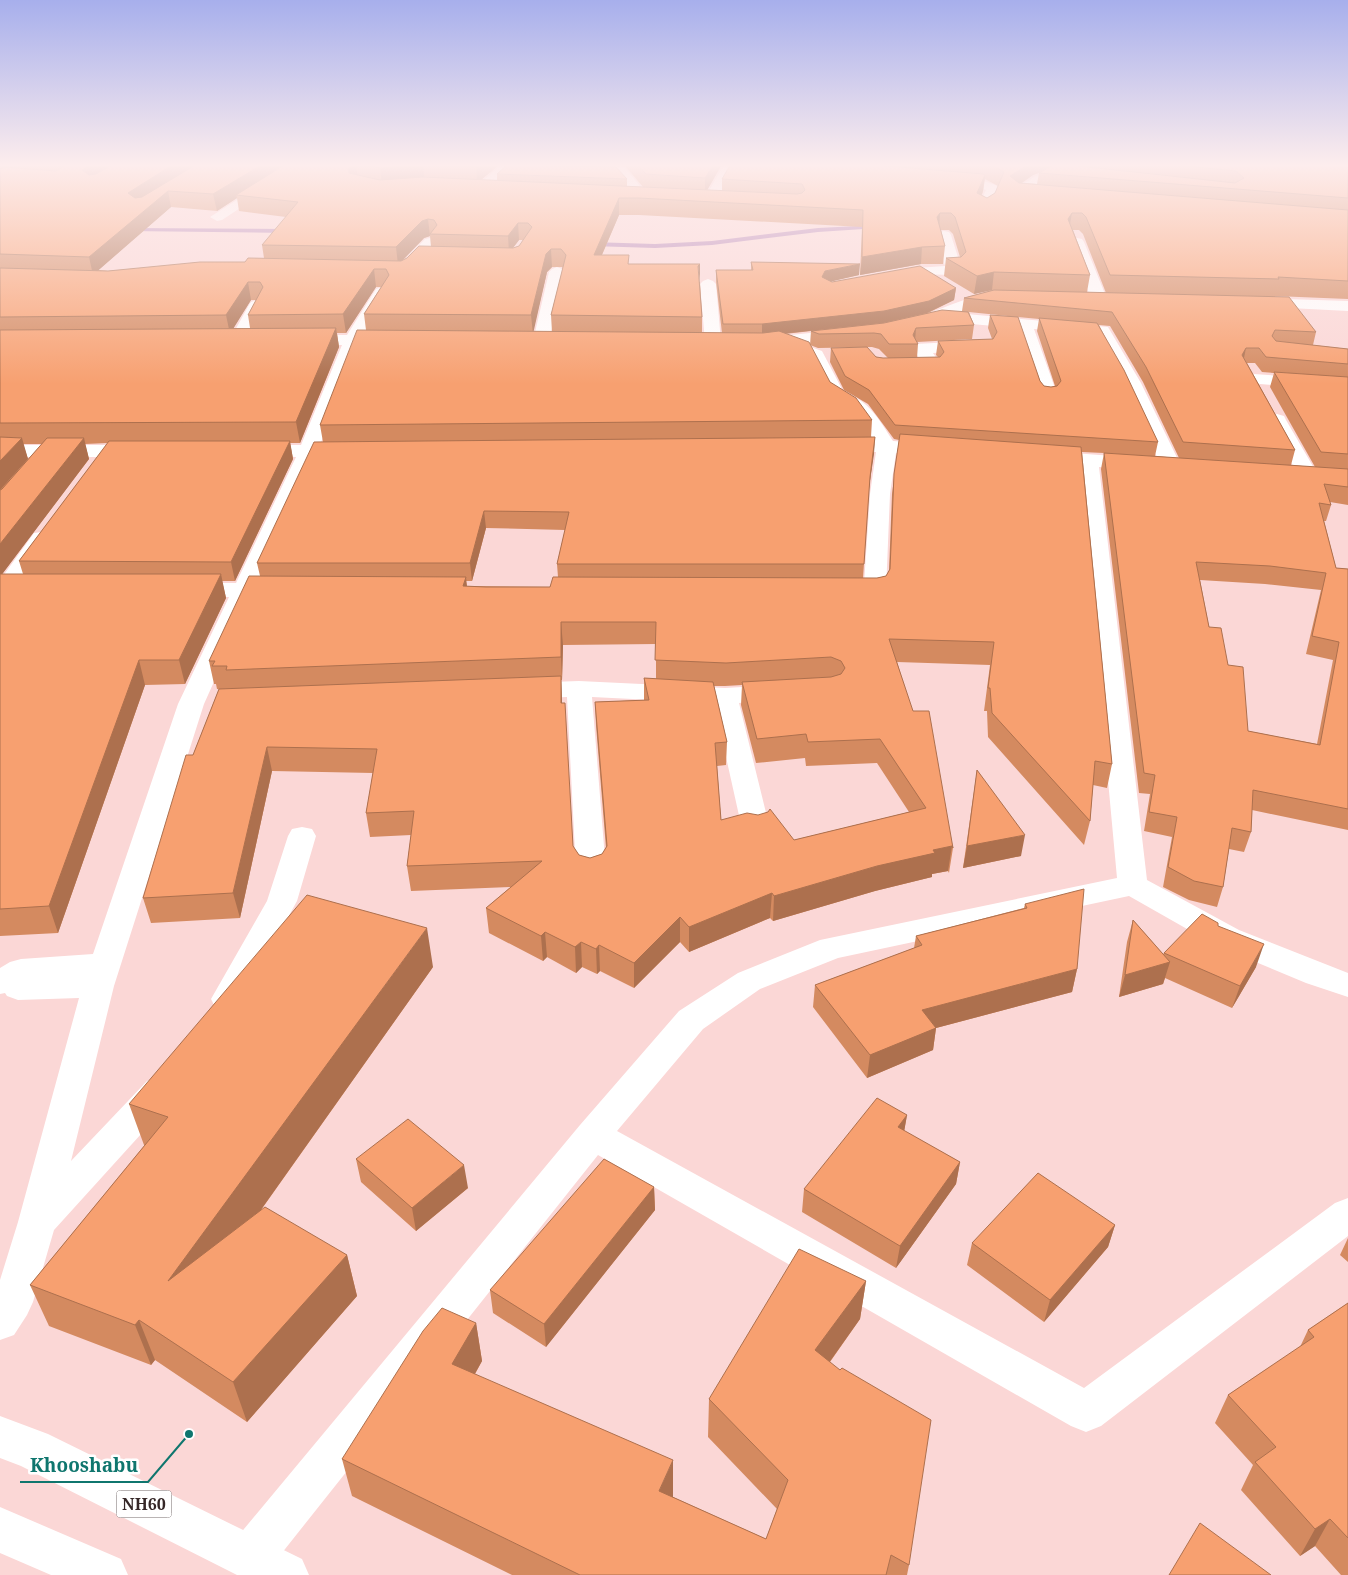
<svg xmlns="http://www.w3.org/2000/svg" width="1348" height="1575" font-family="'Noto Serif',serif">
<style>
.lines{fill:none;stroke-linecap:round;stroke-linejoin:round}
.stream{fill:#b281b4;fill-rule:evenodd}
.minor{fill:#fff;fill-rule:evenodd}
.highway{fill:#fff;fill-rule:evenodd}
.wall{fill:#d48a60;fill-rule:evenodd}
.shaded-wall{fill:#ad704e}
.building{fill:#f7a070;stroke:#ad704e;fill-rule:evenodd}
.labels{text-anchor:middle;stroke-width:5;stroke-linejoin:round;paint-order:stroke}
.shield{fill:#fff;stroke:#726868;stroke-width:1}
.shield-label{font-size:16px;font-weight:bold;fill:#352727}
.leader{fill:none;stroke:#0f766e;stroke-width:2}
.callout-dot{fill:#0f766e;stroke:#fff;stroke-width:2}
.callout-label{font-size:19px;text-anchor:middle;font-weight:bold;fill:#0f766e;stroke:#fff;stroke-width:5;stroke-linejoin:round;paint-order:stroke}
</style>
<rect width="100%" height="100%" fill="#fbd7d6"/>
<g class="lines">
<path class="stream" d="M877,225l2,3 -61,4 -106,13 -57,3 -64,-2 -3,-2 3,-2 64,2 57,-3 106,-13z
M129,228l159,1 3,2 -3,2 -161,-2z"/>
<path class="minor" d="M293,164h14l-85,56 -5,1 -7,-4z
M1063,164h20l-2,3 -23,8 -28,15 13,2 2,3 -2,3 -26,-1 -7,-4 24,-16z
M504,165l29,1 6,4 -6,4 -26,-1 -20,19h-10l-2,-3 2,-3 23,-20z
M727,166l38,1 6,4 -6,4 -34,-1 -16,30h-10l-2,-3 18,-31z
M583,167l42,1 23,28 -7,4 -5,-1 -19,-24 -38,-1 -2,-3 2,-3z
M948,176l30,3 20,7 2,3 -11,23 -5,1 -7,-4 9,-19 -9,-4 -34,-3 -1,-3z
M944,231l5,1 2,3 11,35 -3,3 -5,2 -38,-1 -3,-3 3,-3 29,-2 -8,-31 2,-3z
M430,238l5,1 2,3 -29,33h-12l-3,-3 3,-3 29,-30z
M1077,238l5,1 2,3 23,57 -2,3h-12l-2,-3 -21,-57 2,-3z
M557,267l5,2 3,3 -16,69 -2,4h-12l-2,-4 16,-69 3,-3z
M708,279l5,2 3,3 5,58 -2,4h-12l-2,-4 -5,-58 3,-3z
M382,287l6,2 2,3 -27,43 34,1 2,4 -2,4 -39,1 -38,100 33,2 3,4 -3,4 -38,2 -57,126 28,2 3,5 -3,5 -8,2h-26l-48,107 -90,282 -43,175 76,-80 12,-4 12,4 5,10 -5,10 -117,129 -21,72 -6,13 -13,20 -14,5v-60l18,-58 61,-224 -61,2 -11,-4 -2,-3 -5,1v-26l10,-6 11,-3 72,-5 85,-250 51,-107h-43l-8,-2 -3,-5 3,-5 8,-2h50l60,-126 -49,-2 -3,-4 3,-4 7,-2h47l41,-100h-41l-6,-1 -2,-4 2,-4 6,-1h46l29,-46z
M999,292l6,2 2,3 -2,3 -25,4 -24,9 152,14 33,56 40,83 -3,4 -7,2 -7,-2 -3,-4 -38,-83 -27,-49 -62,-5 23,65 -3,4 -6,1 -6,-1 -3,-4 -22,-66 -80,-7 -22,7 -6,-2 -2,-3 2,-3c31,-9 58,-25 90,-28z
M1257,298l91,3v10l-97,-5 -2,-3 2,-3z
M257,300l6,2 2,3 -20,36 -2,4h-12l-2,-4 20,-36 2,-3z
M848,329l6,1 2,4 -2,4 -52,6 20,7 21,40c27,11 35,27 50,50l43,3 7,2 3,4 -3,4 -7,2 -40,-3 -6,41 -4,97 -3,5c-13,3 -27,3 -40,0l-3,-5 3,-5 21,-2 6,-90 6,-42 -40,1 -7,-2 -3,-4 3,-4 45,-3c-13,-20 -21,-32 -44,-41l-21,-41 -31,-12 -17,2 -6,-1 -2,-4 2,-4 6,-1z
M973,341l6,1 2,4 -2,4 -46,3 8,12 -3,4 -6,1 -33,-1 -3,-4 3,-4 21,-1 -7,-12 2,-4z
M1254,374l94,7v10l-100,-8 -3,-4 3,-4z
M1277,414l7,2 2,4 32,55 -3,4 -7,2 -7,-2 -3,-4 -30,-55 2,-4z
M0,445h138l7,2 3,4 -3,4 -7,2h-138z
M1046,451l94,7 7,2 3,4 -3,4 -7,2 -41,-3 48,413 92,50 109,43v24l-42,-14 -89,-37 -88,-50 -291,62 -78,31 -57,40 -86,102 467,257 251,-185 13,-5v38l-247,190 -15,6 -15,-6 -473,-271 -332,418 -4,2 -28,-2 -7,-16 7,-16 346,-416 99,-114 59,-38 82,-33 297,-62 -38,-413 -40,-4 -3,-4 3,-4z
M42,532l8,1 3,5 -40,56 -8,2 -5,-1v-15l34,-47z
M579,681l146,7 55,-3 9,3 4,5 -4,5 -50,5 31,126 -4,6 -10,3 -10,-3 -4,-6 -28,-126 -122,-6 14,174 -5,7 -10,3 -10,-3 -5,-7 -9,-174 -44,2 -9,-3 -4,-5 4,-5 9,-3z
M302,827l10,2 4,7 -19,65 -58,106 -12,4 -12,-4 -4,-8 56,-98 21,-65 4,-7z"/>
<path class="highway" d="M0,1416l48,18 254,125 7,16h-72l-216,-109 -21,-8z
M0,1507l121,52 7,16h-77l-51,-22z"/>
</g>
<path class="wall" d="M0,164h502l-3,1 -18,15h16v-6l130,5v7l16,1 -17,-20 -5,-2 -78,-1h518l17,2v-2h270v135l-73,-3v1l41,35 -3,13 35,4v156l-18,-3 1,3 -5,16h-2l12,47 12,1v261l-96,-20 -1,22 -7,20 -15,-3 -6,38 -6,20 -28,-7 -26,-13 9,-50 -28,-6 6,-37 -11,-1 -38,-324 3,-16 -22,-1 30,312 -5,24 -14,-3 -3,36 -6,24 -96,-108 -1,-26h-3l6,-46 -93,-3 56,186 -4,25 -1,-2 -16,3v3l-57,14 -102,30 -3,-3 -81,34 -9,-10 -46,46 -34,-17 -3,3 -15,-7 -6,6 -29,-16 -4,4 -54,-28 -3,-25 25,-21 -100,4 -4,-25 4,-31 -41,2 -4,-24 7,-40 -101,-2 -32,147 -89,5 -8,-25 50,-143 26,-66h-2l-1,-5h-2l-5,-23 51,-85 -3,-13 66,-121 -3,-17 46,-95 -2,-16 17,-27h-5l-30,46h-9l2,14 -39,96h-10l3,16 -58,122h-13l4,17 -41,86 -40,1 -87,248 -58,3zM727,164h3l-8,15v12l-15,-1 14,-24zM1039,173l-2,11 -15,-1 11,-8zM985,179l13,7 -3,7 -8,5 -5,-3 1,-4zM237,198l2,13 47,6 -24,28 2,13 -19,4 -137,9 -10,-1 73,-63 46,4zM619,215h20l223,12 -2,48 61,-11h22l2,-18 -4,-16h8l4,4 7,23 -14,1 -2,18 30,18 18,-4 -28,8 -2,13 -34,2 26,-13 2,-12 -124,-6 -1,-1 28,-6 -108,-13v8h-35v12l6,51h-20v-16l-2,-35 -71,-18 -27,-9zM1073,230h6l4,4 23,59 -19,-1 3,-17zM430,236l1,11 -28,13 21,-22zM519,240h4l-4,6 -6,2zM552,267h10l1,1 -12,47 1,17 -19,-1 14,-59zM251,300h5l-8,15 2,13h-17zM969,312l39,4 -18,-1 -2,13 4,11 -54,2 -2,14 2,2 -21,1 1,-14 -1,-2 55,-3 2,-14zM1018,317l21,2 -2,12 18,55 -4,1 -7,-1 -4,-5zM1099,325l11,1 33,56 36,76 -24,-2 3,-14zM811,331l-1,14 8,3 54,-1 7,2 9,9h-5l-52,-10 -1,14 14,28 24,14 26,35 5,1 -7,54 -3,77 -3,5 -9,2h-14l6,-89 6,-52h-4l1,-17 -42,-38 -45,-48zM1247,363h8l7,9 12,1 -4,14 45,80 -24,-2 4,-15zM108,443l-89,118 4,13h-21l87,-115 -4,-15zM23,444h19l-41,45 27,-30zM486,528l79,2 -8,34 1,13 -8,10 -83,-1 -1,-5h6zM1200,580l65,4 56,6 -15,64 27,6 -16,84 -69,-13 -20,-66 -19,-38zM656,644v35l-12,-1v22l-49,2 1,23 10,123 -4,6 -12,4 -11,-3 -6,-8 -11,-144 -1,-23h1l1,-35zM742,685l-1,20 15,58 49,-5 1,8 71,-3 32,49 -115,28 -73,-20 -4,-54 9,-1 1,-23 -13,-56h11z
M977,770l44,86 -58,12z
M1025,904l52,65 -5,23 -136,36 -3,22 -66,28 -54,-71 2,-22 99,-37 2,-12 108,-28z
M1133,920l30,34 1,-1 54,-27 38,41 -24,41 -67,-30 -2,6 -44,13 8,-55z
M433,967l-172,243 86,45 10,41 -110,126 -92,-62 -4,5 -102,-39 -19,-41 115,-140h-1l-15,-41z
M907,1115l-3,16 56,31 -4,22 -60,84 -94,-56 2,-23z
M356,1159l112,29 -52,43 -55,-49z
M654,1187l1,23 -109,137 -53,-34 -3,-23z
M1115,1225l-7,22 -64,75 -77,-57 5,-22z
M1348,1238v24l-8,-7z
M866,1281l-6,38 -30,43 79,203 -2,10h-395l-160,-79 -10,-37 134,-136 6,38 -7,13 198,123 93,42 11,-30 -69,-72 1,-38z
M1348,1303v272h-7l-26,-29 -15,10 -59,-66 12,-25 -38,-42 13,-28 72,-48 8,-17z"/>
<path class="shaded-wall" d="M92,164h30l-36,22 -4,-16z
M174,164h27l-70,46 -3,-17z
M263,164h27l-54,31 1,3 -20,13 -4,-17z
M356,164l2,15 -8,5 -2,-15z
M480,164h22l-3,1 -22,18 -1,-16z
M714,164h13l-6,2 -16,28v-16z
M1029,164h30l-26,11 -25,17 2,-16z
M423,165l2,16 -43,3 -2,-16z
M985,175l-2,16 -8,19 2,-17z
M168,191l3,16 -78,68 -4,-18z
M619,198v17l-25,58v-18z
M940,213l-1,17 -2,-13z
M1072,213l-3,17 -1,-11z
M428,219l2,17 -6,2 -26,27 -2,-18 26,-26z
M518,223l1,17 -10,13 -1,-17z
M922,247l-1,17 -61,11 2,-18z
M551,249l1,18 -5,5 -14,62 -2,-19 15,-61z
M700,264v18l-2,-16z
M860,264l-1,11 -34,8 -3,-6 3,-6z
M374,269l2,18 -30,46 -3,-19z
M994,272l-2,18 -18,4 3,-18z
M248,282l3,18 -21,34 -4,-19z
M956,288l-2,12 -27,13 -44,10 -121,13v-12z
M336,328l3,19 -39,96 -4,-21z
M916,328l-1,14 -2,-7z
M1246,348l-3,15 -1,-8z
M875,437l-1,17 -6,40 2,-17z
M22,438l6,21 -28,31v-29z
M84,438l5,21 -89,118v-33z
M290,441l3,18 -58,122 -4,-19z
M484,511l2,17 -14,53 -2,-18z
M221,574l5,24 -41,86 -6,-24z
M466,577l2,22 -5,-13z
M561,622l2,23 -1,35 -1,-23z
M139,660l6,25 -87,248 -9,-27z
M561,676l1,23v27l-1,-23z
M267,747l5,24 -32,147 -7,-25z
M1025,835l-4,21 -58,12 4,-22z
M952,846l-4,25 -16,3v3l-57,14 -102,30 1,-25 159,-46z
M772,893l-2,25 -81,34v-25z
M680,917v25l-46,46v-25z
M427,928l6,39 -251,354 -14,-40z
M545,932l2,25 -4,4 -2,-25z
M581,942l1,25 -6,6 -1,-26z
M1264,944l-8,23 -24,41 8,-22z
M599,945l1,26 -3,3 -1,-25z
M1170,962l-7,22 -44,13 6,-22z
M1077,969l-5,23 -136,36 -3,22 -66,28 3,-23 52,-45z
M907,1115l-4,23 -5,-11z
M960,1162l-4,22 -60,84 4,-22z
M464,1165l4,23 -52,43 -4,-23z
M654,1187l1,23 -109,137 -2,-23z
M1115,1225l-7,22 -64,75 6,-22z
M347,1255l10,41 -110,126 -14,-40z
M866,1281l-6,38 -49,69 4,-38z
M139,1320l16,40 -4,5 -16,-40z
M476,1323l6,38 -23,41 -7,-38z
M673,1460v37l-14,30v-36z
M1330,1519l-15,27 -15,10 15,-27z"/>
<path class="building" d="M61,164h31l-10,6 7,5 7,-1 18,-10h60l-46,29 7,5 7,-1 55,-33h66l-50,30 -45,-3 -79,66 -89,-3v-85l5,-2 51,4 8,-5z
M286,164h70l-8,5 1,4 31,7 43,-3 374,17 5,-1 3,-3 -3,-6 -80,-5 9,-15h107l38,1 107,9 2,1 -8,18 10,5 8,-5 9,-21 -15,-8h40l-19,12 9,7 329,27v71l-70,-4 1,2 -169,-4 -24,-58 -4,-4h-10l-4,6 22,56 -96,-3 -17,4 -31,-18 15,-1 5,-5 -11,-35 -4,-4h-11l-3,4 8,29 -23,1 -60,10 1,-47 -224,-12h-20l-25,57h35l-1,9h72l-2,2 4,51 -151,-2 15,-60 -5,-6h-10l-5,5 -15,61 -167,-1 25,-39 -3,-6h-12l-31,45 -95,1 15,-28 -3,-5h-12l-22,33 -226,2v-49l108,3 92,-9h45l3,-4 153,3 6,-3 12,-12 94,2 6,-2 13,-19 -4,-4h-10l-10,13 -78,-2 7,-9 -3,-5 -6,-1 -6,2 -26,26 -134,-2 36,-43 -62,-7z
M358,164h122l-4,3 -53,-2 -43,3z
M637,164h77l-9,14 -59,-4z
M1055,164h6l174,19 9,-5 -8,-7 -70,-7h182v34l-309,-25z
M507,165l109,2 11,12 -130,-5z
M751,262l109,2 -35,7 -3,6 10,5 88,-16 36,22 -27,13 -45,10 -122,13h-39l-7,-54h37z
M994,290l295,7 27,35 -41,-2 -3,6 4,5 72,8v15l-82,-7 -7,-9h-13l-4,7 53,95 -112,-8 -37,-75 -34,-55 -148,-14z
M942,310l26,2 6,13 -58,3 -3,7 5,9h-29l-8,-10 -7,-1 -55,1 -8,-3 73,-8z
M990,315l28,2 22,64 4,5 7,1 6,-1 4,-5 -22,-63 58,5 27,47 34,72 -263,-17 -26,-35 -24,-14 -14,-28 36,-1 9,10 7,1 57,-1 4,-5 -6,-11 55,-2 4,-7z
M336,328l-40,94 -296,1v-93z
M357,330l406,3 16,-2 30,11 21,40 26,16 16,22 -552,5z
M1274,372l74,5v77l-27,-2z
M900,434l181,13 31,317 -17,-3 -5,60 -98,-108 -2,-25h-2l6,-46 -105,-3 24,72h16l24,137 -1,-2 -19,4 2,3 -58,13 -103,30 -2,-3 -83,34 -9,-10 -46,46 -35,-18 -3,4 -15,-7 -6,5 -30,-15 -4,4 -55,-28 56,-47 -135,5 7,-55 -48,2 11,-64 -110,-2 -34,146 -90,5 43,-143h7l26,-66 342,-13v27h4l8,143 6,9 11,3 12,-4 5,-8 -12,-144 54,-2 -5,-22 69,4 14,60 -12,1 6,77 26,-7 11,2 10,-3 2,-3 24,31 132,-32 -46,-69 -72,3 -2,-8 -49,5 -15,-57 89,-5 10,-3 4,-6 -4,-7 -10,-4 -105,6 -71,-3 1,-38h-95v35l-335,13 1,-4h-15l3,-5h-6l40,-85 217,1 -3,9 23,1h64l3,-10 324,1 9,-2 4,-7 4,-95z
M0,437l22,1 -22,23z
M875,437l-5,40 -6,87h-307l12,-52 -85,-1 -14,52h-213l57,-121z
M47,438h37l-84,106v-54l2,-1z
M109,441h181l-59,121 -212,-1z
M1104,453l244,16v18l-24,-3 7,21 -12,-2 17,65 12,1v240l-95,-19 -2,42 -19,-4 -9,59 -29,-6 -26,-14 9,-50 -28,-5 6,-37 -11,-2zM1196,562l74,4 56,7 -14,63 27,6 -19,103 -72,-14 -5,-64 -15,-2 -7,-37 -12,-1z
M0,574h221l-42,86h-40l-90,246 -49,3z
M977,770l48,65 -58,11z
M1084,889l-7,80 -155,41 14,18 -66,27 -55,-70 107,-40 -6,-9 111,-28 -2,-4z
M307,895l120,33 -259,353 97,-74 82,48 -114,127 -94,-62 -4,5 -105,-40 138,-168 -39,-13z
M1202,914l16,9v3l46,18 -24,42 -76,-33z
M1133,920l37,42 -45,13z
M877,1098l30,17 -9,12 62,35 -60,84 -96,-57z
M408,1119l56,46 -52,43 -56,-49z
M604,1159l50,28 -110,137 -54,-34z
M1038,1173l77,52 -65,75 -78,-57z
M799,1249l67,32 -51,69 25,20 2,-2 89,52 -22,145 -18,-10 -5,20h-306l-238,-116 81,-128 19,-23 34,15 -24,41 221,96 -14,31 107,48 22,-59 -79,-81z
M1348,1303v235l-18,-19 -15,10 -60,-67 21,-15 -48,-52 86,-58 -6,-7z
M1200,1523l71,52h-102z"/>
<linearGradient id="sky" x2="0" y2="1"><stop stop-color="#a7afec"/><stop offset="0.43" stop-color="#fdeded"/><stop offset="1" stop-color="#fdeded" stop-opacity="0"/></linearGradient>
<rect width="1348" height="384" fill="url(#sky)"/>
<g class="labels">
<rect class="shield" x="116.5" y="1490.5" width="55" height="27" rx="4"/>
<g class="shield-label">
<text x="144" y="1510">NH60</text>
</g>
</g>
<path class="leader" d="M189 1434L148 1482H20"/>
<circle class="callout-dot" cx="189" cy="1434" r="5"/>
<g class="callout-label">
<text x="84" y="1472">Khooshabu</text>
</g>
</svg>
